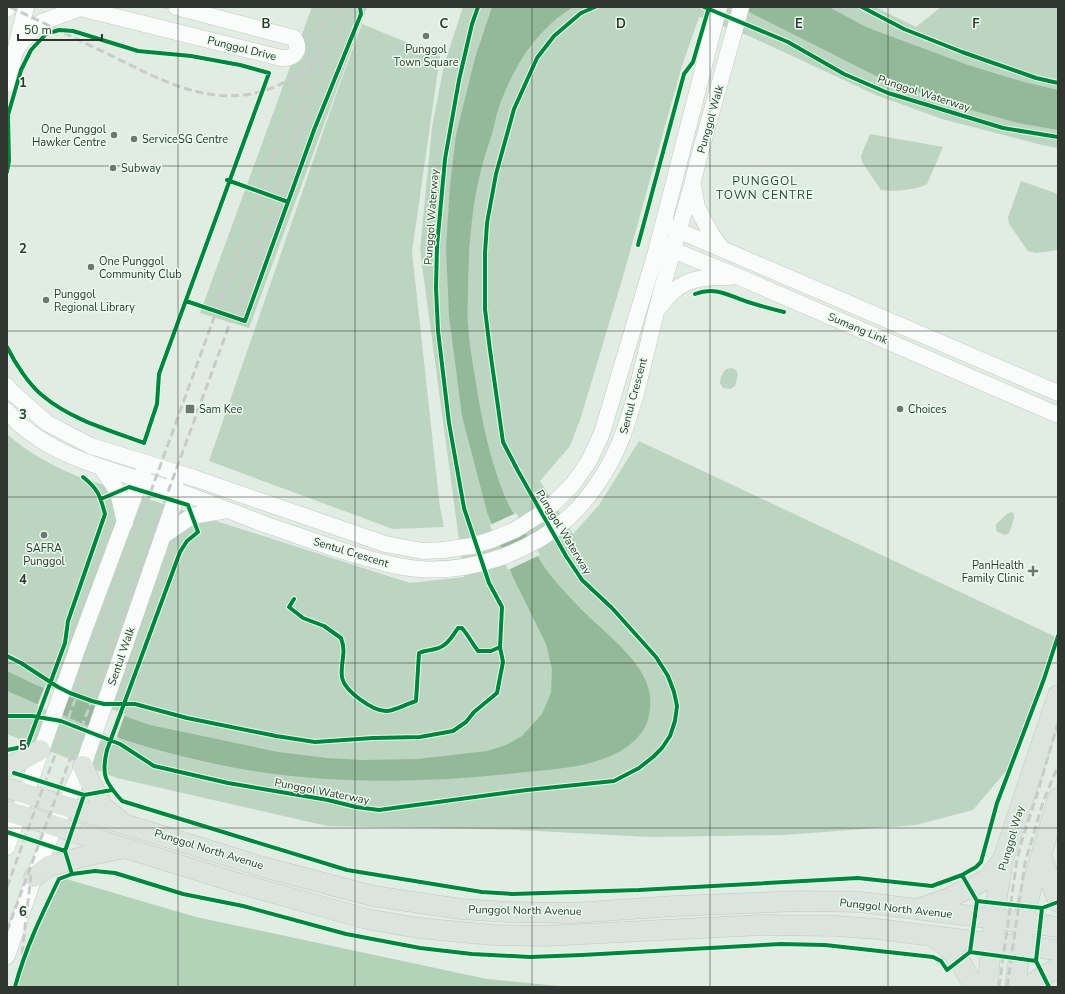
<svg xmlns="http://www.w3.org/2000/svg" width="1065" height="994" font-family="'Nunito Sans',sans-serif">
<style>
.green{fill:#bcd5c0}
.forest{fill:#b3d3b9}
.water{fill:#94b99a}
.pier{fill:#e1ece3}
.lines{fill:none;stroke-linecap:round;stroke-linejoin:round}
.minor-casing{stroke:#c1c9c2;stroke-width:17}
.major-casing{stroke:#c3c8c3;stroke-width:21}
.minor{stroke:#fafcfb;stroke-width:16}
.major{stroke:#dbe4dd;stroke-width:20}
.rail{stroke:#c8ccc9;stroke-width:3;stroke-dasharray:8 4;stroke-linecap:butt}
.cycleway-casing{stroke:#eafded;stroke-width:6}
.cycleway{stroke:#00873e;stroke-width:4}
.grid{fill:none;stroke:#2f3630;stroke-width:1;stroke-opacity:0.55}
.poi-dot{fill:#6d766f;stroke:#eafded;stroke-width:1.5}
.labels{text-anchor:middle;stroke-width:3;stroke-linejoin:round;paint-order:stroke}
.street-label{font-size:11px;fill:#2f3630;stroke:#eafded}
.poi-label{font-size:11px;fill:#2f3630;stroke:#eafded;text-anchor:start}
.neighbourhood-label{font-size:12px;letter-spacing:1px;fill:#334236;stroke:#eafded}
.grid-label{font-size:13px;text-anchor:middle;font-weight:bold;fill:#2f3630;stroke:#eafded;stroke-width:3;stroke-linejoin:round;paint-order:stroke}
</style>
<rect width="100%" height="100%" fill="#e1ece3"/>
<path class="green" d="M312,7h55l-118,321 -49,-15z
M463,7h412l41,20 25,-20h117v141l-16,-3 -100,-26 -66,-24 -127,-59 -50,-19 -18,52 -59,211 -41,137 -11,29 -30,35 33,53 26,-29 40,-64 417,196 -13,42 -36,91 -34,40 -57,15 -132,10 -134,2 -132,-7 -191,-4 -210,-48 -110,-44v-300c21,19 46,32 72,43l331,106 54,-6 -44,-327 12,-123 12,-62z
M362,24l78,32 -28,196 28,256 4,19 -51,2 -184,-68 130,-375z
M870,134l73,13 -16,37c-10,6 -34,8 -46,6l-19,-28 -1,-6z
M1021,181l37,13v56l-22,3 -8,-2 -19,-27 -1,-7z
M732,368l4,2 2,4 -3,12 -5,3 -7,-1 -3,-5 1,-7 5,-7z
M1012,512l2,2v5l-5,14 -4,2 -8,-3 -1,-4v-4l12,-11z"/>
<path class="forest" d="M63,878l133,39 291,62 82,8h-554l13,-36z"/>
<path class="water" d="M492,7h81c-35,22 -56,54 -71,92 -5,11 -7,24 -10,35 -4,12 -8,24 -11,36 -10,40 -13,83 -13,125 0,9 -1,19 0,29 1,20 5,39 8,59 6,39 14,77 29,114 6,13 14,26 22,39 6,10 11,22 18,32 10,14 27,32 39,44 22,22 65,53 66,86 2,26 -9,41 -31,54 -28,15 -62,17 -93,20 -103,12 -208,14 -310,-8 -24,-5 -48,-11 -72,-18 -46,-14 -92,-36 -137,-55v-20l29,14 114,40 128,27 49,6 35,2 55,-1 70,-8 19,-6 16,-9 20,-22 9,-21 1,-24 -6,-25 -33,-67 -26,-65 -25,-96 -13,-100 -3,-67 4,-64 6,-50 19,-77z
M739,7h90l37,20 102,38 56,17 34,8v40l-40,-7 -58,-16 -80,-29z"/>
<path class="pier" d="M516,513l11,20 -29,13 -8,-21z
M529,536l11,19 -32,15 -8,-20z
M45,686l23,8 -7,21 -24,-9z
M97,704l28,10 -9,25 -27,-12z"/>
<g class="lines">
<defs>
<path id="minor" d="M76,7l205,51c13,1 21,-7 13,-20l-118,-31
M7,9l1,-2
M17,48l17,-20 8,-6 38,-14
M7,84l19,-77
M693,186l4,21 13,25 12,17
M668,226l390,167
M663,246l76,31 319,138
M659,308c19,-28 38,-32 71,-31
M7,386l6,7 34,30 44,23 103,32 191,66 38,7 20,-1 29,-4 19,-6 24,-10 24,-15 16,-13 18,-18 16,-23 13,-28 54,-181 63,-245
M7,411c42,49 112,60 170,80 29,10 58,22 87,33 27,9 54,19 82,28 24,7 48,15 73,17 52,4 110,-16 149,-51 22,-20 41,-49 52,-76 18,-45 27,-98 40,-145 10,-38 21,-75 32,-112 4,-16 8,-33 13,-50 12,-43 24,-85 36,-128
M101,467l17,25 7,31
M163,536l29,-20 35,-6
M7,847l72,-203 65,-174
M7,956l27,-79 13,-32 36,-79 95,-274 -4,-10"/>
<path id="major" d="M7,766h4l29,-16
M83,766l6,14 14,27 16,13
M7,788l256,79 110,29 88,13 48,3 63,1 103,-7 125,-5 60,1 198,25
M7,811l234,73 126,35 51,9 75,7 51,1 217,-11 75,1 41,3 95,12 86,9
M1042,857l16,45
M34,877l15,-11 41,-11 31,-6
M923,907l26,-9 39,-19 15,-20
M931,936l14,9 15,16 14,26
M987,987l9,-84 7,-44 55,-164
M1015,987l11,-80 32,-109
M1028,987l15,-11 15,-8"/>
</defs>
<use href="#minor" class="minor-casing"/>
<use href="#major" class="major-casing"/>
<use href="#minor" class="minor"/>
<use href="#major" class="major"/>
<path class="rail" d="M10,7c32,15 64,31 96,46 59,29 116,63 181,28 13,-7 31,-20 40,-32
M163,7h12
M338,33l16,-26
M234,275l24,-37
M241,293l25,-67 12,-41 12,-29 13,-63 32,-86
M7,887l320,-880
M7,931l227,-619 23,-37 31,-84 8,-26 5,-29 10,-39 33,-90
M22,954l9,-79
M999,987l18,-128 6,-22 12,-36 23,-78
M1007,987l18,-124 18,-61 15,-36"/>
<defs>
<path id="cycleway" d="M704,7l84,35 56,32 44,19 115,35 55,9
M862,7l42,22 58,23 74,26 22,5
M7,172l2,-11 -1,-46 13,-45 10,-20 15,-16 13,-4 14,1 65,20 53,5 49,9 29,8 -110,301 -2,30 -13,39c-35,-13 -72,-23 -101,-47 -14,-11 -28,-33 -36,-49
M227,180l61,22
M638,245l46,-171 9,-12 16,-55
M695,294c21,-8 34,2 53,8 12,4 24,7 36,10
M186,301l59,20 69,-191 47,-116 -1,-7
M101,499l28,-12 59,18 10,27 -11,9 -7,11 -73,198c-6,25 -2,32 15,51l225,69 135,22 30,2 127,-4 219,-12 74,8 30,-11 14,-8 5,-5 16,-59 47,-124 14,-43
M294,599l-5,8 14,11 21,8 17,12c6,16 -1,24 1,39 2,14 32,35 45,34 10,-1 19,-7 29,-10l3,-48c6,-3 9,-2 16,-4 11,-2 17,-12 23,-21h4c6,7 10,15 16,23h13l9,-4
M7,656l14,7 37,24 12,6 22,8 12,3h31l52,14 89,18 39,6 58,-4 47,-1 33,-6 13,-9 8,-10 23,-19 6,-31 -3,-15 2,-40 -13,-24 -25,-75 -15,-85 -11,-92 -2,-43 1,-42 8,-87 14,-79 13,-56 6,-17
M7,716h25l29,5 59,23 34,22 74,17 100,17 28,7 23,3 148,-20 87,-9 25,-13 14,-11 9,-9 8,-12 5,-15 2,-15 -3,-14 -6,-16 -12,-19 -44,-49 -30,-28 -16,-24 -48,-85 -15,-29 -13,-92 -5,-41v-56l2,-30 9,-49 18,-65 23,-51 17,-22 27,-23 14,-6
M7,750l20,-4 38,-103 3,-22 37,-107c-5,-19 -7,-25 -22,-37
M14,773l70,22 28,-5
M7,832l58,19
M72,874l-7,-23 19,-56
M962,875l15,26 65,7 16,-6
M1042,908l-6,53 13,26
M970,952l66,9
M15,987c10,-38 27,-73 44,-108l13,-5 23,-3 20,2 68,21 60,12 103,28 74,14 52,6 58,3 52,-2 199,-11 44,1 108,12 8,4 6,9 23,-18 7,-51"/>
</defs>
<use href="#cycleway" class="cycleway-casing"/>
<use href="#cycleway" class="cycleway"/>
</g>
<path class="grid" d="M178,7v980M355,7v980M532,7v980M710,7v980M888,7v980M7,166h1051M7,331h1051M7,497h1051M7,663h1051M7,828h1051"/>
<g class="poi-dot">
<circle cx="426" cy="36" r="4"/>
<circle cx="114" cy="135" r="4"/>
<circle cx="134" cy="139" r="4"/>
<circle cx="113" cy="168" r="4"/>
<circle cx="91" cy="267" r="4"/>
<circle cx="46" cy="300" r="4"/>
<rect x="185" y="404" width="10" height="10" rx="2"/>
<circle cx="900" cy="409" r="4"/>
<circle cx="44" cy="535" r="4"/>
<path d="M1031 565h4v4h4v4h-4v4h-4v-4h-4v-4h4z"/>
</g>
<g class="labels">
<g class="street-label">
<text transform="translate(242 48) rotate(14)" y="4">Punggol Drive</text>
<text transform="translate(924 93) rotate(18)" y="4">Punggol Waterway</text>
<text transform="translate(710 119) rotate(-74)" y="4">Punggol Walk</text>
<text transform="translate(431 217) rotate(-86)" y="4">Punggol Waterway</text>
<text transform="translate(858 328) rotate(23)" y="4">Sumang Link</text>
<text transform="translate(633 396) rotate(-75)" y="4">Sentul Crescent</text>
<text transform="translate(564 532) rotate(59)" y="4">Punggol Waterway</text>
<text transform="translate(351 552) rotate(17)" y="4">Sentul Crescent</text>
<text transform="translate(121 656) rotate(-71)" y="4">Sentul Walk</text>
<text transform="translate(322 791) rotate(11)" y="4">Punggol Waterway</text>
<text transform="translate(1011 838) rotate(-74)" y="4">Punggol Way</text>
<text transform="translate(209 849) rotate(17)" y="4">Punggol North Avenue</text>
<text transform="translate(896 908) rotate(6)" y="4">Punggol North Avenue</text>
<text transform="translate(525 910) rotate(1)" y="4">Punggol North Avenue</text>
</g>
<g class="poi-label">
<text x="426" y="53" text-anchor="middle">Punggol<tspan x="426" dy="13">Town Square</tspan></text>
<text x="106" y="133" text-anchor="end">One Punggol<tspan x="106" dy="13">Hawker Centre</tspan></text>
<text x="142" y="143">ServiceSG Centre</text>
<text x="121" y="172">Subway</text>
<text x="99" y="265">One Punggol<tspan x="99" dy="13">Community Club</tspan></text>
<text x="54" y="298">Punggol<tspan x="54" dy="13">Regional Library</tspan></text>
<text x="199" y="413">Sam Kee</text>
<text x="908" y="413">Choices</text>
<text x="44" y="552" text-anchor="middle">SAFRA<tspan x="44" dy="13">Punggol</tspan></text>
<text x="1024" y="569" text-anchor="end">PanHealth<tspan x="1024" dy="13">Family Clinic</tspan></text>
</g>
<g class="neighbourhood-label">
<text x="765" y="185">PUNGGOL<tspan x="765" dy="14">TOWN CENTRE</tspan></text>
</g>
</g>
<g class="grid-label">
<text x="266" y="28">B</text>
<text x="444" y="28">C</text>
<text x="621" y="28">D</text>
<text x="799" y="28">E</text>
<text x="976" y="28">F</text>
<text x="23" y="87">1</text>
<text x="23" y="253">2</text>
<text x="23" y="419">3</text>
<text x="23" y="584">4</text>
<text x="23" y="750">5</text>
<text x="23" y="916">6</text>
</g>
<rect width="1065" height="994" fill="none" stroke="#2f3630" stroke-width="16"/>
<path d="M18 34v6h84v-6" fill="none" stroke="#2f3630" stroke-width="2"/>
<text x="24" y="34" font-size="12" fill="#2f3630" stroke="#eafded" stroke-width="3" paint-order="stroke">50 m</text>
</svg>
